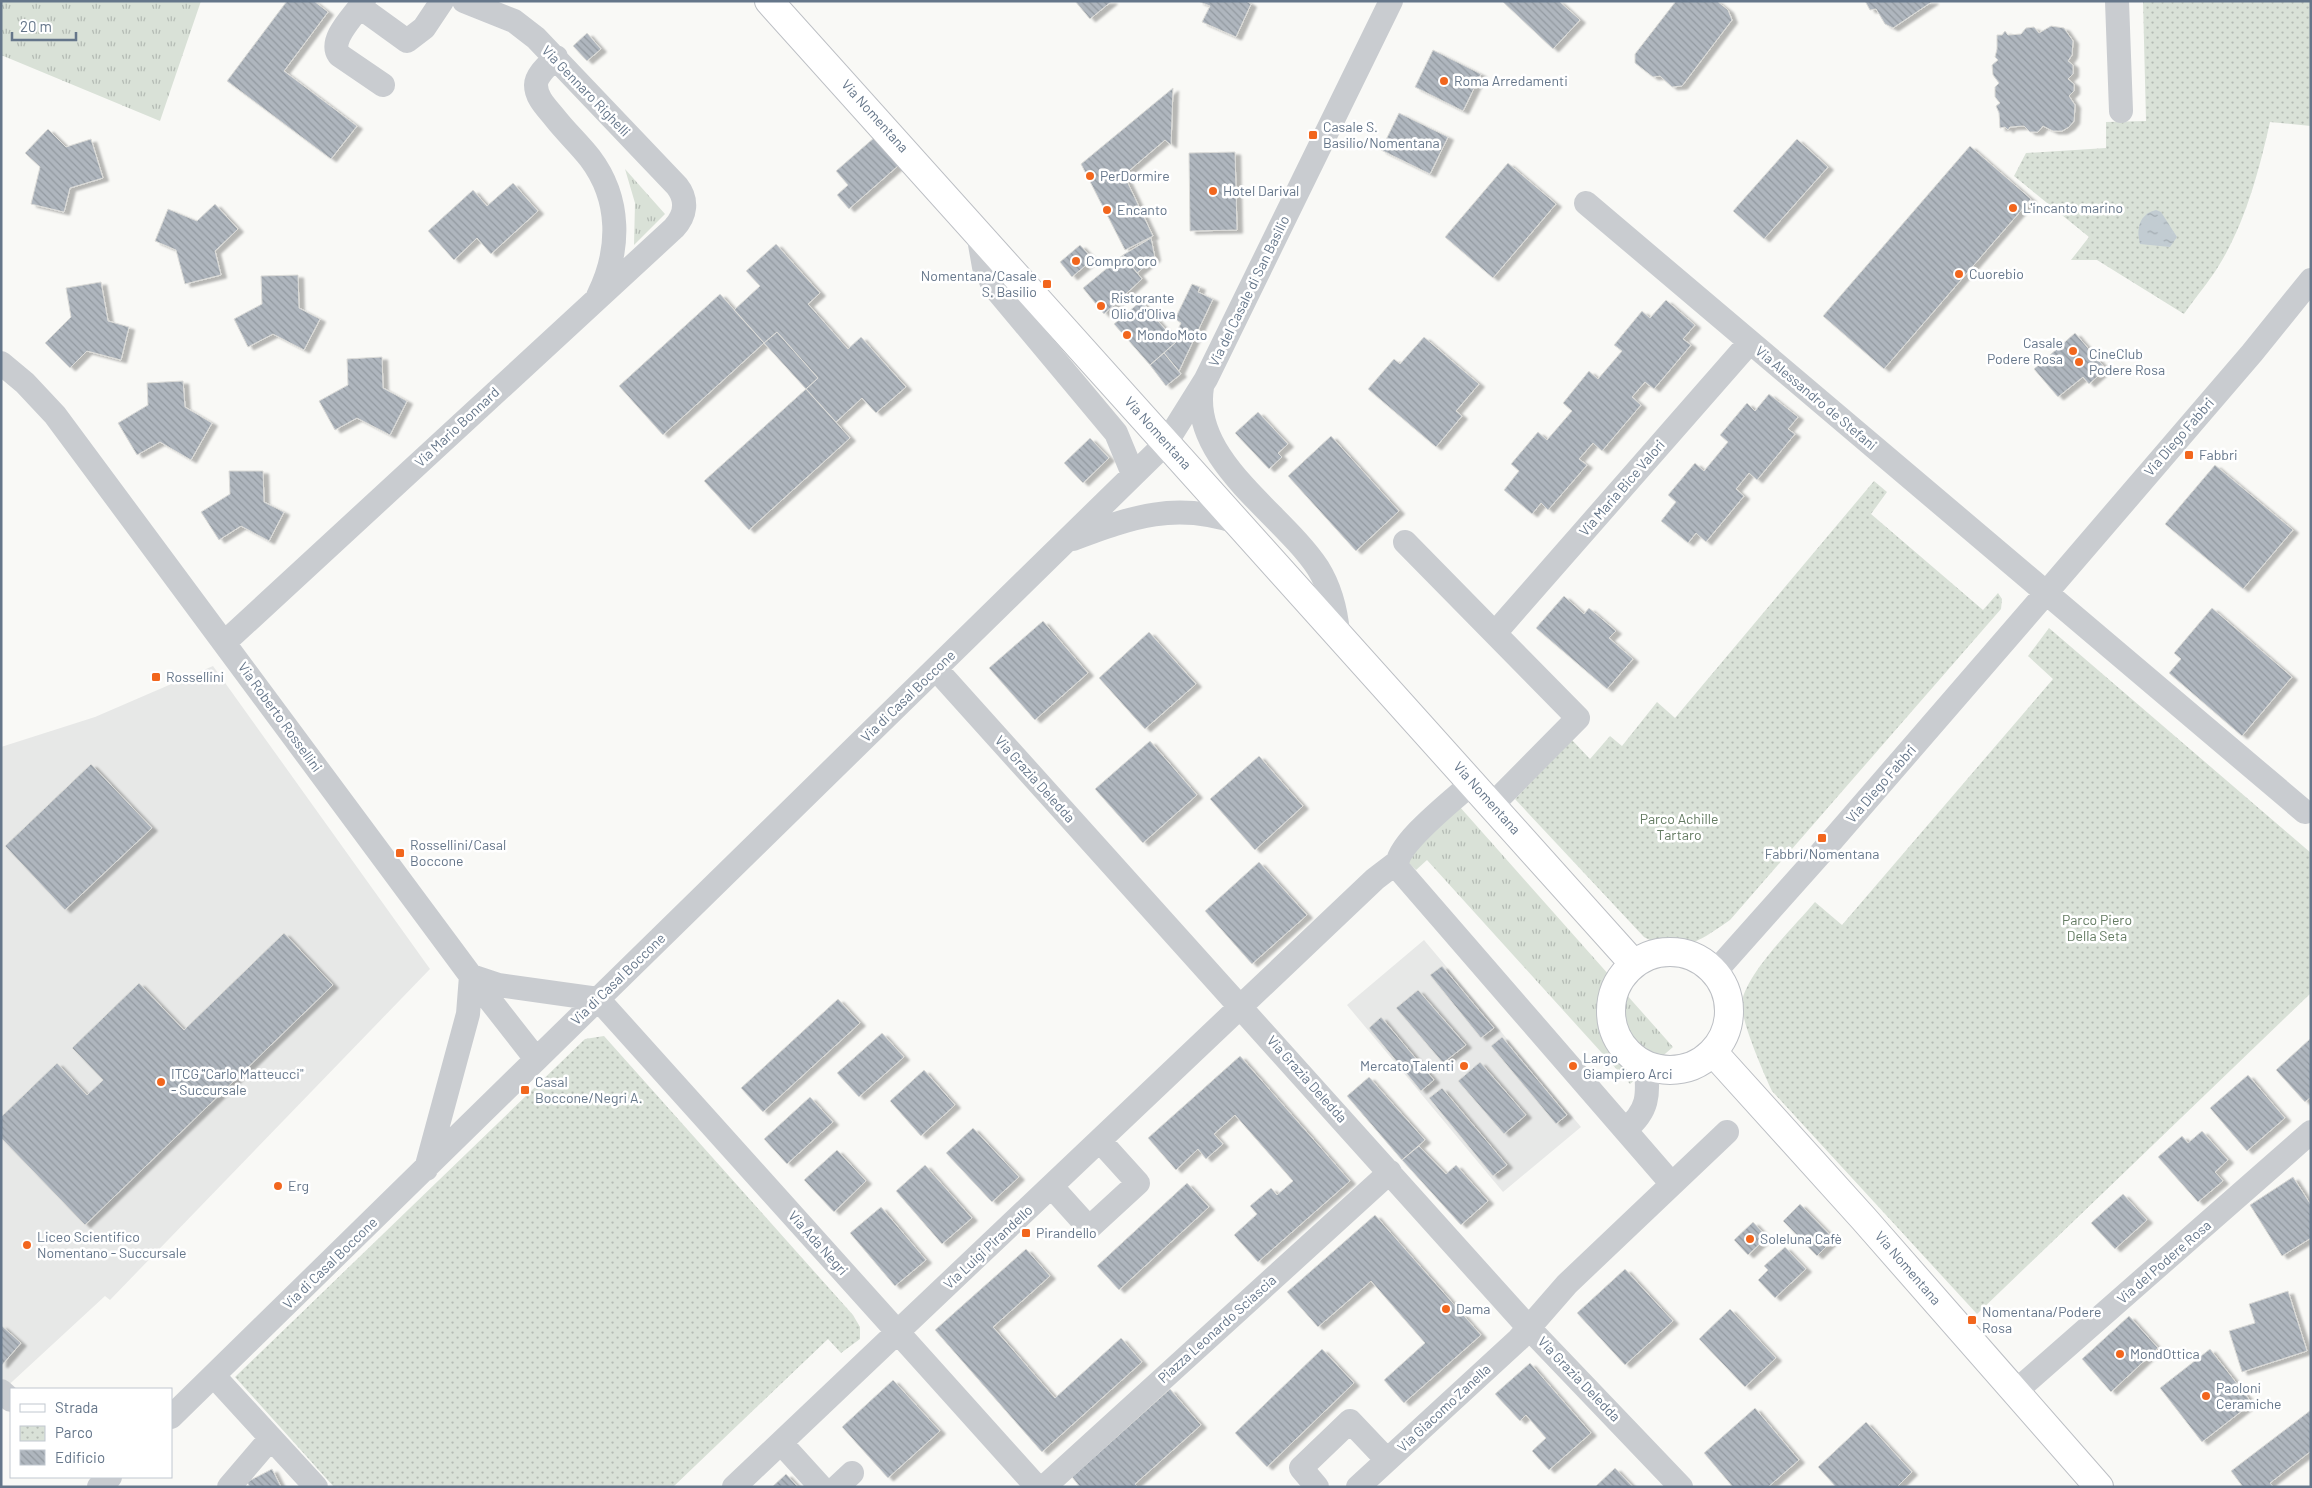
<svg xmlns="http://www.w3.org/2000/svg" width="2312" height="1488" font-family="Barlow,sans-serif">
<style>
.built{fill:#e7e8e7}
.grass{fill:url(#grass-tufts)}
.park{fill:url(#park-dots)}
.water{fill:url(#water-ripples)}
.building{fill:url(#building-back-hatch);stroke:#dbdbd8;filter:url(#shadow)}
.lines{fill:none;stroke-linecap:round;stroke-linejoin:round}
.major-casing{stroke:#bcbfc4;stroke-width:30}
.minor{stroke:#c9ccd0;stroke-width:24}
.major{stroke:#fff;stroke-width:28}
.poi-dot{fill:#f2661d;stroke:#fff;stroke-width:2}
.labels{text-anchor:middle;stroke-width:5;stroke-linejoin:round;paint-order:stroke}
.poi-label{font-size:14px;fill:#65768a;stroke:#fff;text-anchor:start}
.street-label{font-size:14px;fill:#65768a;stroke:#fff}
.park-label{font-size:14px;fill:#637a61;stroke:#fff}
</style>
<defs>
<pattern id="grass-tufts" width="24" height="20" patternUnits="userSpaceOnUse" patternTransform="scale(1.25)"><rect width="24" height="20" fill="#d9e1d7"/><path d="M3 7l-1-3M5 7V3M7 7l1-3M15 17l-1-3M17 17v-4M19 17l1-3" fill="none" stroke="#b4bbb4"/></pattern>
<pattern id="park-dots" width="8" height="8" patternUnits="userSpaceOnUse" patternTransform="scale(1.25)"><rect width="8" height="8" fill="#d9e1d7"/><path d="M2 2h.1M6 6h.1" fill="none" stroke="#b4bbb4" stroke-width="1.8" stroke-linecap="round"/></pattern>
<pattern id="water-ripples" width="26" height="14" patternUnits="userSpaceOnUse" patternTransform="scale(1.25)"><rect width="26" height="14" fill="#c2ccd2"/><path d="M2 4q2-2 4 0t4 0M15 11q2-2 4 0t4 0" fill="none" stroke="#a1aab0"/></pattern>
<pattern id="building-back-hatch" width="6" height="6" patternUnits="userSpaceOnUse" patternTransform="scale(1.25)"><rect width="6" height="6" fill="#afb6be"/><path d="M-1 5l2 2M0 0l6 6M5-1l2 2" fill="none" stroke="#9299a0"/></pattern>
<filter id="shadow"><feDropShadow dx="5.5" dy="3" stdDeviation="1" flood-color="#0004"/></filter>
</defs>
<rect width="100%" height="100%" fill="#f9f9f6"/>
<path class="built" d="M213,666l217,303 -320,331 -5,-4 -104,96v-645l94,-30z
M1424,940l157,187 -78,65 -156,-187z"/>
<path class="grass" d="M1,1h200l-41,120 -159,-66z
M625,169l40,45 -31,31 1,-42z
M1459,806l214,241 -43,37 -203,-224 -11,10 -11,-10z"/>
<path class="park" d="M2143,1h168v125l-41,-4c-11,49 -25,102 -52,145 -10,16 -23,31 -34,47l-87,-54h-26l18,-23 -75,-61 12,-23 80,-5v-26l40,-1z
M1874,481l13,11 -16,22 112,96 15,-17 4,6 -1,10 -271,311c-19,13 -40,30 -65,26 -7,-1 -15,-6 -21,-9l-129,-138 57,-59 18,19 20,-23 12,10 35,-44 18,16z
M2049,628l262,225v140l-334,321 -205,-223c-8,-17 -33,-74 -30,-90 7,-31 52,-74 73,-99l27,23 211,-246 -25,-23z
M604,1036l249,279 7,12v12l-19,14 -13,-14 -155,148h-339l-99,-110 350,-338z"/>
<path class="water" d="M2156,210l5,2 16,25 -7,10 -30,-3c-4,-15 -1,-30 16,-34z"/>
<path class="building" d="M287,1h27l14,11 -44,59 73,55 -26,33 -104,-78z
M1075,1h37l-22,18z
M1198,1h48l5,3 -15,33 -34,-15 8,-16z
M1502,1h57l21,19 -27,29z
M1676,1h41l11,9 4,10 -50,66 -10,1 -12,-11 -7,1 -18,-14v-9z
M1865,1h68l-40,27 -8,-4 -9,-15 -6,1z
M2051,26l13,2 9,13 -1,14 -4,6 5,4v9l-5,5 6,5v7l-5,5 6,9 -1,16 -5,6 -7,4h-9l-10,-5 -5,6h-8l-6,-6 -14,1 -2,3 -3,-3 -5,1 -1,-15 -3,-7 4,-3 -5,-6v-10l4,-4 -6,-8 -1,-10 6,-5 -3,-3 2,-8v-14h5l3,-4 3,4 13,-1 5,-6 8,-1 5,6z
M587,33l14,16 -14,12 -14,-15z
M1433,50l48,24 -18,37 -48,-24z
M1173,88l-2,57 -6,-5 -41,35 29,61 -28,14 -44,-86z
M1399,113l49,24 -18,37 -49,-24z
M48,129l18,18 25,-8 12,39 -33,10 -6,24 -33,-8 9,-37 -15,-14z
M875,137l24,28 -50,44 -12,-14 11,-10 -12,-14z
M1797,139l31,28 -64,72 -31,-28z
M1970,146l61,53 -147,170 -61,-53z
M1235,152l2,78 -47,1 -1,-78z
M1508,163l48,41 -63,74 -48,-41z
M513,183l25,28 -47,43 -14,-16 -23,22 -26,-29 45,-41 14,16z
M215,204l23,25 -23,22 6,24 -36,9 -9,-34 -21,-9 13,-32 29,12z
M1151,238l4,20 -18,15 -14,-18z
M776,244l44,49 -12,11 40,45 13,-12 45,50 -30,26 -14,-15 -26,24 -30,-33 12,-11 -41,-46 -13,11 -30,-33 26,-24 -14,-15z
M1080,245l13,14 -21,18 -12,-15z
M1123,255l19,24 -38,35 -21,-26z
M298,275l1,33 21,11 -16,31 -31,-16 -25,13 -14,-28 28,-15 -1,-28z
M101,282l7,39 21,6 -8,33 -34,-9 -17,17 -25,-25 26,-26 -5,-29z
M1192,284l8,3 -2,5 15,7 -34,72 -15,-18 12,-11 -3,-3 8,-16 -6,-4z
M720,294l44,49 -101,92 -44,-49z
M1666,300l29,25 -12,14 8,6 -37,44 -9,-7 -13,15 9,8 -39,46 -9,-8 -14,16 8,6 -39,45 -7,-7 -9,11 -28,-24 15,-19 -8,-7 27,-32 9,8 25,-29 -9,-8 26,-32 9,8 24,-28 -8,-6 28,-34 8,7z
M1141,301l35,41 -26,23 -36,-41z
M777,332l41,46 -12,11 -42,-46z
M2075,333l31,36 -17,15 -6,-7 -25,20 -24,-28z
M1424,337l55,47 -23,27 6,5 -26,31 -68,-58 26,-30 6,5z
M1164,353l17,21 -15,12 -16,-21z
M382,357l1,31 24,13 -17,34 -33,-17 -22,12 -16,-29 29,-16 -1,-26z
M183,381l2,26 27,16 -21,37 -31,-18 -23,13 -19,-32 30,-18 -1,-22z
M806,389l44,49 -101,92 -45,-49z
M1769,394l29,23 -10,12 7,5 -38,46 -8,-7 -13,16 8,7 -38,46 -10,-9 -8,10 -27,-22 15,-19 -8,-7 27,-32 9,8 24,-29 -8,-7 27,-32 8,8z
M1258,412l30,32 -10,9 4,4 -13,12 -34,-36z
M1331,436l68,75 -43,40 -68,-75z
M1090,438l19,20 -26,25 -19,-20z
M2215,465l78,65 -50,59 -78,-65z
M229,471h34l1,31 20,10 -15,29 -28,-15 -22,14 -18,-28 29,-18z
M1564,596l20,18 5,-6 27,23 -7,7 24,21 -26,30 -71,-61z
M2212,608l80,69 -50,59 -73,-63 12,-14 -7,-6z
M1043,621l45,52 -53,47 -46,-52z
M1149,632l47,52 -51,45 -46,-51z
M1150,741l47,54 -54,48 -48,-54z
M1259,756l44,50 -48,44 -45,-51z
M91,764l61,64 -87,82 -60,-64z
M1259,862l48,53 -55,49 -47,-53z
M284,933l49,52 -248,240 -84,-87v-21l56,-54 30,32 16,-15 -31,-32 67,-65 45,47z
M1442,966l52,62 -13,10 -51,-63z
M1418,990l48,55 -23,18 -47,-55z
M838,999l22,24 -97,89 -22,-24z
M1381,1017l53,63 -13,11 -52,-63z
M882,1033l22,24 -45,40 -22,-24z
M1502,1037l65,78 -11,9 -65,-78z
M2310,1039l1,58 -6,5 -29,-32z
M1240,1056l110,125 -92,81 -24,-27 23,-21 -7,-8 21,-18 6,7 16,-14 -58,-66 -21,19 9,10 -17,15 -8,-10 -22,21 -28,-32z
M1480,1062l46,53 -22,19 -46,-53z
M924,1070l31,35 -34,31 -31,-35z
M2248,1075l37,43 -38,33 -37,-43z
M1369,1077l56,63 -23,20 -55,-64z
M1442,1088l65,77 -14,11 -64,-78z
M810,1097l23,25 -46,42 -23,-25z
M973,1128l46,49 -27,25 -46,-49z
M2202,1131l26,29 -13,12 8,9 -25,21 -40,-45 24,-21 6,7z
M1419,1146l27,28 10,-9 32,36 -27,24 -59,-65z
M837,1150l29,31 -32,31 -30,-32z
M925,1165l47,53 -30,26 -46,-53z
M2293,1177l18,28v33l-29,18 -32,-51z
M1187,1183l22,24 -90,83 -22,-24z
M2123,1194l24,26 -32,29 -24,-26z
M1800,1204l34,35 -17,17 -34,-35z
M881,1207l45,53 -31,26 -45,-53z
M1375,1215l106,120 -77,68 -20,-23 41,-37 -54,-62 -53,46 -31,-35z
M1753,1222l14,15 -19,18 -14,-15z
M1785,1247l21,22 -31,29 -17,-18 10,-10 -4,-4z
M1026,1249l24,27 -57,51 62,71 66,-60 21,24 -100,90 -107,-122z
M1625,1269l48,52 -48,44 -48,-52z
M2288,1291l19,60 -65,21 -13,-41 26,-8 -6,-19z
M1730,1309l46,49 -31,29 -46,-48z
M2129,1316l29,32 -47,44 -29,-33z
M1,1325l20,18 -19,22 -1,-1z
M1322,1349l32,34 -87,84 -32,-34z
M2210,1349l42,54 -50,39 -42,-54z
M1530,1363l61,70 -42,37 -17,-19 14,-13 -20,-23 -6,6 -25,-27z
M893,1380l47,51 -52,47 -46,-51z
M1170,1389l31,36 -66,59 3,3h-58l-8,-10z
M1755,1408l44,52 -31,27h-35l-29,-34z
M2311,1410v41l-41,32 3,4h-30l-12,-16z
M1866,1422l46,50 -15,15h-61l-18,-20z
M1615,1468l18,19h-38z
M272,1469l9,18h-31l-3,-5z
M786,1474l12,13h-26z"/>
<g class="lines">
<defs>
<path id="major" d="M769,1l865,963
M1611 1011a59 59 0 1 1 118 0a59 59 0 1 1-118 0Z
M1713,1052l151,167 235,268"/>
</defs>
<use href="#major" class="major-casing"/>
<path class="minor" d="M364,1c-9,14 -36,38 -25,54l44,30
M2117,1l4,110
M360,7l47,34 17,-13 18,-27
M556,57c-7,7 -20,18 -20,28 0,13 11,23 19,33 11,14 24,26 35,40 31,41 31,92 8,138
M1586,203l719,609
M978,233l6,34 10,20 122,146 17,41
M1,363l24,20 30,32 416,561 65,83
M1202,387c-12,73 80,126 116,181 13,21 18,42 20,65
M1073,539c59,-22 103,-38 166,-16
M1405,542l173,176 -85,86
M1495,633l255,-291
M224,643l450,-415c12,-13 14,-28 3,-42l-141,-148 -22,-17 -50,-20
M936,669l592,658 153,160
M1473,782c-17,16 -78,62 -76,85l274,316
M1715,972l106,-119 225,-260 206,-240 59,-73
M471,976l27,9 100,14
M598,999l439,488
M1625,1130c25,-20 23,-36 21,-65
M426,1169l42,-155 3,-38
M1052,1187l37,41 49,-45 -38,-42
M214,1376l102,111
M1,1391l10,9
M2016,1391l295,-259
M171,1417l995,-974 40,-64 185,-378
M781,1443l40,44
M99,1487l11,-10
M229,1487l42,-49
M734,1487l641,-608 21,-16
M837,1487l15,-14
M1044,1487l346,-315
M1317,1487l-16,-19 49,-47 37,39
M1358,1487l161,-148 48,-55 160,-152"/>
<use href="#major" class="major"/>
</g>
<g class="poi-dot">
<circle cx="1444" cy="81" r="5"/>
<rect x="1308" y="130" width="10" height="10" rx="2.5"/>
<circle cx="1090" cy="176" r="5"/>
<circle cx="1213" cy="191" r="5"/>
<circle cx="2013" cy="208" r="5"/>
<circle cx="1107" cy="210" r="5"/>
<circle cx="1076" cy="261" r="5"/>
<circle cx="1959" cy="274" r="5"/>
<rect x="1042" y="279" width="10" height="10" rx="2.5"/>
<circle cx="1101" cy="306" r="5"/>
<circle cx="1127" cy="335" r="5"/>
<circle cx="2073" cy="351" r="5"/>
<circle cx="2079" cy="362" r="5"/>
<rect x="2184" y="450" width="10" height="10" rx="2.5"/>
<rect x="151" y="672" width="10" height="10" rx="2.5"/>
<rect x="1817" y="833" width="10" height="10" rx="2.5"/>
<rect x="395" y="848" width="10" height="10" rx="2.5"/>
<circle cx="1464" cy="1066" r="5"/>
<circle cx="1573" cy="1066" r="5"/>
<circle cx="161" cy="1082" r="5"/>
<rect x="520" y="1085" width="10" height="10" rx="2.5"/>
<circle cx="278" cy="1186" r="5"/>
<rect x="1021" y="1228" width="10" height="10" rx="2.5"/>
<circle cx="1750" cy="1239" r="5"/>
<circle cx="27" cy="1245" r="5"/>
<circle cx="1446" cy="1309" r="5"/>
<rect x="1967" y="1315" width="10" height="10" rx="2.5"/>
<circle cx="2120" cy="1354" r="5"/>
<circle cx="2206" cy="1396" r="5"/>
</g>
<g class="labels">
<g class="poi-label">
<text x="1454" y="86">Roma Arredamenti</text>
<text x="1323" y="132">Casale S.<tspan x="1323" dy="16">Basilio/Nomentana</tspan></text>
<text x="1100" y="181">PerDormire</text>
<text x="1223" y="196">Hotel Darival</text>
<text x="2023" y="213">L'incanto marino</text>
<text x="1117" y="215">Encanto</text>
<text x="1086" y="266">Compro oro</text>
<text x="1969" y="279">Cuorebio</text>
<text x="1037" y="281" text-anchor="end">Nomentana/Casale<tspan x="1037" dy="16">S. Basilio</tspan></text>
<text x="1111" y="303">Ristorante<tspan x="1111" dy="16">Olio d'Oliva</tspan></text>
<text x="1137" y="340">MondoMoto</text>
<text x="2063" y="348" text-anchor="end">Casale<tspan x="2063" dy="16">Podere Rosa</tspan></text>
<text x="2089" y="359">CineClub<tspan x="2089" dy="16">Podere Rosa</tspan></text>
<text x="2199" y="460">Fabbri</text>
<text x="166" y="682">Rossellini</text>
<text x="410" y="850">Rossellini/Casal<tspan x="410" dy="16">Boccone</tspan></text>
<text x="1822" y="859" text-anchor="middle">Fabbri/Nomentana</text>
<text x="1583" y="1063">Largo<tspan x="1583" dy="16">Giampiero Arci</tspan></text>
<text x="1454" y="1071" text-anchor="end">Mercato Talenti</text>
<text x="171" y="1079">ITCG "Carlo Matteucci"<tspan x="171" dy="16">- Succursale</tspan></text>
<text x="535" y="1087">Casal<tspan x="535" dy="16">Boccone/Negri A.</tspan></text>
<text x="288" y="1191">Erg</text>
<text x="1036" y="1238">Pirandello</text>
<text x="37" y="1242">Liceo Scientifico<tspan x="37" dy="16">Nomentano - Succursale</tspan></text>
<text x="1760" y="1244">Soleluna Cafè</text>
<text x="1456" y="1314">Dama</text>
<text x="1982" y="1317">Nomentana/Podere<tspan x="1982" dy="16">Rosa</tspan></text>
<text x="2130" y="1359">MondOttica</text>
<text x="2216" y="1393">Paoloni<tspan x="2216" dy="16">Ceramiche</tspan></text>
</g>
<g class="street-label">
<text transform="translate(586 91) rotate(46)" y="5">Via Gennaro Righelli</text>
<text transform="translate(875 116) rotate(48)" y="5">Via Nomentana</text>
<text transform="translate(1249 291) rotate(-64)" y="5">Via del Casale di San Basilio</text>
<text transform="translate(1816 398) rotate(40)" y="5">Via Alessandro de Stefani</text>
<text transform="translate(457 427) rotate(-43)" y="5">Via Mario Bonnard</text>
<text transform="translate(1158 433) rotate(48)" y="5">Via Nomentana</text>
<text transform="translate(2179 437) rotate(-49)" y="5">Via Diego Fabbri</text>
<text transform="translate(1622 488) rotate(-49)" y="5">Via Maria Bice Valori</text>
<text transform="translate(908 696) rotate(-44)" y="5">Via di Casal Boccone</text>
<text transform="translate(280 717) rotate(54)" y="5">Via Roberto Rossellini</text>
<text transform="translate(1035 779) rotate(48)" y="5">Via Grazia Deledda</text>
<text transform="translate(1881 784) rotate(-49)" y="5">Via Diego Fabbri</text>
<text transform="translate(1487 798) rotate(48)" y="5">Via Nomentana</text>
<text transform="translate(618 979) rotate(-44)" y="5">Via di Casal Boccone</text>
<text transform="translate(1307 1079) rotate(48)" y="5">Via Grazia Deledda</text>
<text transform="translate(818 1243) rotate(48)" y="5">Via Ada Negri</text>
<text transform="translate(988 1247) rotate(-43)" y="5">Via Luigi Pirandello</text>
<text transform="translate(2164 1262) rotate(-41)" y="5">Via del Podere Rosa</text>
<text transform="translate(330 1263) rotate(-44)" y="5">Via di Casal Boccone</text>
<text transform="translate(1908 1268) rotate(49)" y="5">Via Nomentana</text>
<text transform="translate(1217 1329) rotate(-42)" y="5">Piazza Leonardo Sciascia</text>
<text transform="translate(1579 1379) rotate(46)" y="5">Via Grazia Deledda</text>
<text transform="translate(1444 1408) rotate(-43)" y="5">Via Giacomo Zanella</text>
</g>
<g class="park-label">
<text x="1679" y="824">Parco Achille<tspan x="1679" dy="16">Tartaro</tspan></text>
<text x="2097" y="925">Parco Piero<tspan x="2097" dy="16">Della Seta</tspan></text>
</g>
</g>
<rect width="2312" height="1488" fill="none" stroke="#65768a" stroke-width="5"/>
<rect x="10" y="1388" width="162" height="90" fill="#ffffff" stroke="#c1c8d0"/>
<rect x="20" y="1404" width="25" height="8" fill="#ffffff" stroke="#c1c8d0"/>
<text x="55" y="1413" font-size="15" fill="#65768a">Strada</text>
<rect x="20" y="1426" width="25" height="15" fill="url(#park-dots)" stroke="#c1c8d0"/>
<text x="55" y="1438" font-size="15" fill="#65768a">Parco</text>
<rect x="20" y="1450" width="25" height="15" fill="url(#building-back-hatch)" stroke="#c1c8d0"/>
<text x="55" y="1463" font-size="15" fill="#65768a">Edificio</text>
<path d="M12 32v8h64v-8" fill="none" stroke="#65768a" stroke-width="2.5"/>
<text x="20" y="32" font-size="15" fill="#65768a" stroke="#ffffff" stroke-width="4" paint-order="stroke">20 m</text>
</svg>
